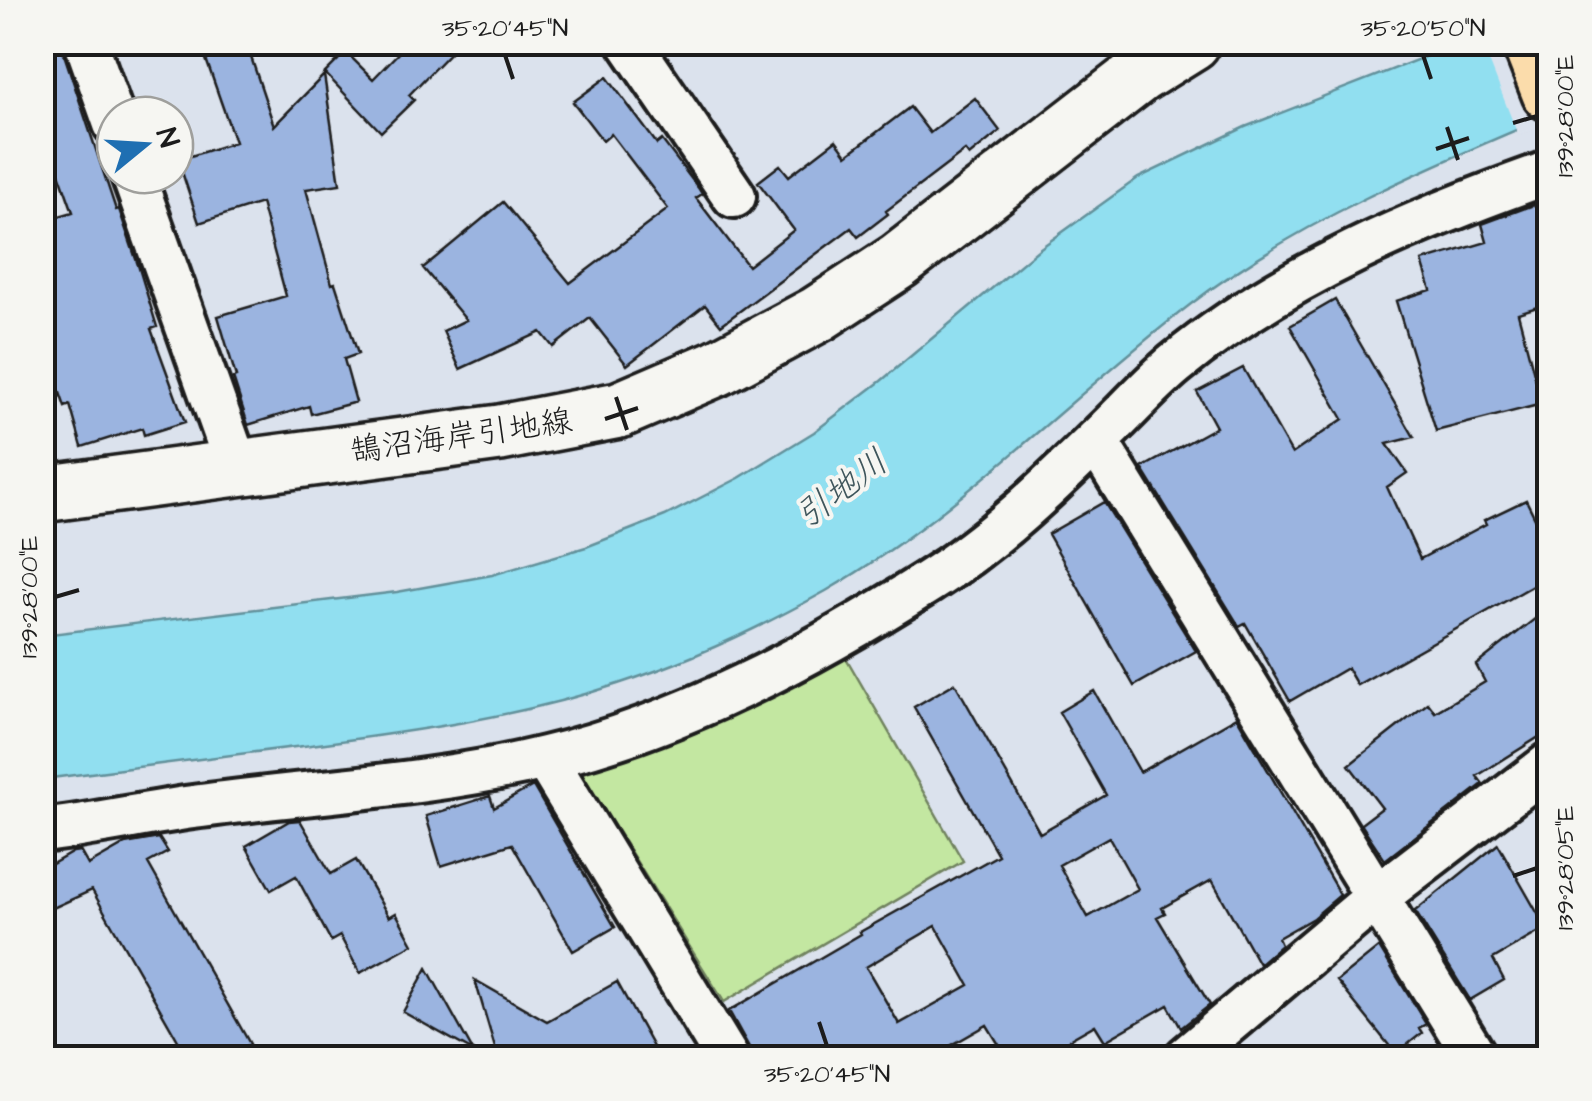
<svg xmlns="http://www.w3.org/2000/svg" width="1592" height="1101" font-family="'Architects Daughter','Klee One',sans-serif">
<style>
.green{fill:#c3e7a1;stroke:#70825e;stroke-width:2.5}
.water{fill:#91dff0;stroke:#62919b;stroke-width:2.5}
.pier{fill:#dbe2ed}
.building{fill:#9bb4e0;stroke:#1c1c1c;stroke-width:2.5;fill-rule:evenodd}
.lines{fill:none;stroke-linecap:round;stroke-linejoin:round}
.minor-casing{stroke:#1c1c1c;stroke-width:50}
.tertiary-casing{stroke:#1c1c1c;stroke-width:62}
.primary-casing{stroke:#1c1c1c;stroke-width:62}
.minor{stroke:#f6f6f2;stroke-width:42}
.tertiary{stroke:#f6f6f2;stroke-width:55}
.primary{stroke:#fbdcab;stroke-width:55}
.ticks{fill:none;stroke:#1c1c1c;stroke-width:4}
.labels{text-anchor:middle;stroke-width:8;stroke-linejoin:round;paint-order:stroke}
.street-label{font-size:32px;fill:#1c1c1c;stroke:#f6f6f2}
.water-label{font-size:35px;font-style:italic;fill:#3f565c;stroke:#f6f6f2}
.neatline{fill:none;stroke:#1c1c1c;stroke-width:4}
.ticks-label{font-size:25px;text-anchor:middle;fill:#1c1c1c}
</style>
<rect width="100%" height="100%" fill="#dbe2ed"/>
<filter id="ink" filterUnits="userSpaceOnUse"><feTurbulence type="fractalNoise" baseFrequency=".01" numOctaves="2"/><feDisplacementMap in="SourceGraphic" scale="20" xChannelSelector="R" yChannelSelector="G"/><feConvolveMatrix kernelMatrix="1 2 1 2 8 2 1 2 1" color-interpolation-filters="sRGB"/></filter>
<g filter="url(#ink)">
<path class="green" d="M845,656l118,205 -239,141 -144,-231 95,-31 94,-41z"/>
<path class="water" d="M1460,43h89v73c-121,51 -253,107 -358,188 -123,94 -230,209 -365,287 -66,37 -137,70 -208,93 -102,34 -210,48 -315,62 -87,11 -174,22 -260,33l-1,-144 355,-43 95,-17 94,-28 79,-31 74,-38 75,-46 67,-51 158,-132 99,-71 107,-51z"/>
<path class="pier" d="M1482,43h67l1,78 -32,14z"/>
<path class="building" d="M42,42h18l56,168 3,-1 19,56 19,62 -6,2 34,93 -41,13 -2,-7 -60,19 -12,-42 -5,2 -23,-66v-120l31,-9 -31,-87z
M200,42h46l28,84 50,-51 16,109 -34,5 26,95 3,-1 23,71 -14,5 12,43 -45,12 -2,-8 -61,19 -15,-47 3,-1 -18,-61 68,-20 -25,-93 -62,20 -21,-63 57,-18z
M409,42h51l-51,53 5,5 -33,32 -56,-59 21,-21 27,27z
M607,77l50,67 5,-4 37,49 3,5 -6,4 52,68 46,-36 -36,-48 22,-17 9,11 47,-36 11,15 63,-48 20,26 45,-35 25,33 -31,25 -4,-5 -79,60 2,3 -30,23 -7,-9 -130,97 -16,-20 -78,60 -37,-47 -37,29 -12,-15 -81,37 -17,-38 23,-11 -43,-52 80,-66 67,81 98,-74 -57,-75 -8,7 -30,-39z
M1539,203l11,33v67l-32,10 24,91 -106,27 -40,-130 35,-11 -9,-29 65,-19 -5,-18z
M1335,300l79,137 -27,7 20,29 -20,14 33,72 66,-35 -2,-4 42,-20 24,48v28l-193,109 -10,-17 -57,33 -45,-78 -6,3 -97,-158 74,-41 -19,-35 46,-24 49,86 51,-35 -53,-93z
M1104,502l92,149 -62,35 -86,-152z
M1550,607v123l-73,46 6,8 -98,76 -24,-36 21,-16 -33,-43 79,-62 7,9 50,-30 -9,-17z
M955,683l85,150 66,-38 -47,-83 35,-21 46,81 97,-55 103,178 -27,23 -35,20 3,7 -22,19 -47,-84 -50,28 3,5 -8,4 53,88 -29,23 -13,-23 -63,36 -10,-16 -58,33h-30l-20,-33 -58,33h-174l-26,-47 132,-77 -1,-2 138,-77 -84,-148zM1109,837l29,52 -50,28 -29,-52zM936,926l33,59 -70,39 -33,-57z
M533,786l82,141 -42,24 -61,-107 -71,22 -15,-50 64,-20 4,12z
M300,820l31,54 25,-14 33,57 7,-4 17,31 -53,29 -20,-37 -9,5 -35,-65 -25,14 -25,-44 43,-25z
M159,838l9,14 -20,11 102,181 -26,14h-36l-96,-168 -50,23v-43l31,-18 7,-1 8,14 37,-21z
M1498,844l48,84 -53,31 11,21 -34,20 -55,-89z
M1379,947l47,77 -7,4 3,5 -26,21 -59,-73z
M427,968l46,83 -70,-39z
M475,980l72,41 70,-39 42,76h-161z"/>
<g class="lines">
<defs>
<path id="minor" d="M86,42l29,82
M629,42l105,154
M133,175l104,292
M1096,441l380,617
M545,758l182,300
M42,831c51,-6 101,-17 151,-24 117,-16 237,-21 352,-49 135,-32 266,-102 383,-176 67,-42 124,-98 180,-153 22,-21 43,-45 67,-65 109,-90 243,-145 375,-192
M1186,1058l191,-161 173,-133"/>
<path id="tertiary" d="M42,494l458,-61 119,-23 98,-42 101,-54 81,-53 240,-186 53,-33"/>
<path id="primary" d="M1530,42l20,51"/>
</defs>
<use href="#minor" class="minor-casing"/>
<use href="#tertiary" class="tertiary-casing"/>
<use href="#primary" class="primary-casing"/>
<use href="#minor" class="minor"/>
<use href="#tertiary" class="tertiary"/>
<use href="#primary" class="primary"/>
</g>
</g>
<path class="ticks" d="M505,55l8,24M1423,55l8,24M1513,123l24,-7M1447,127l11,33M1436,149l33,-11M616,397l11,33M605,419l33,-11M55,597l24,-7M1513,876l24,-8M819,1022l8,24"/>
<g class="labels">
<g class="street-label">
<text transform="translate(461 435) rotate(-8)" y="11">鵠沼海岸引地線</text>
</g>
<g class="water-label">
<text transform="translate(841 488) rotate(-37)" y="12">引地川</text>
</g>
</g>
<rect width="1592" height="1101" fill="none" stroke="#f6f6f2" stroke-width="110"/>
<g transform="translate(145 145) rotate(72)"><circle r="48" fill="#f6f6f2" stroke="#9f9f9c" stroke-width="2.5"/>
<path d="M0-8L18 38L0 25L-18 38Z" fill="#1f6fb2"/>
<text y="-15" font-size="28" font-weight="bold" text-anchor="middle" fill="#1c1c1c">N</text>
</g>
<rect x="55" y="55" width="1482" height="991" class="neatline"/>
<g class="ticks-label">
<text x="505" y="36">35°20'45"N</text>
<text x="1423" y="36">35°20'50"N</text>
<text transform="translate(1564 116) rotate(-90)" y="9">139°28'00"E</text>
<text transform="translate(28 597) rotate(-90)" y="9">139°28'00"E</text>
<text transform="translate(1564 868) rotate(-90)" y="9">139°28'05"E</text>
<text x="827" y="1082">35°20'45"N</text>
</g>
</svg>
